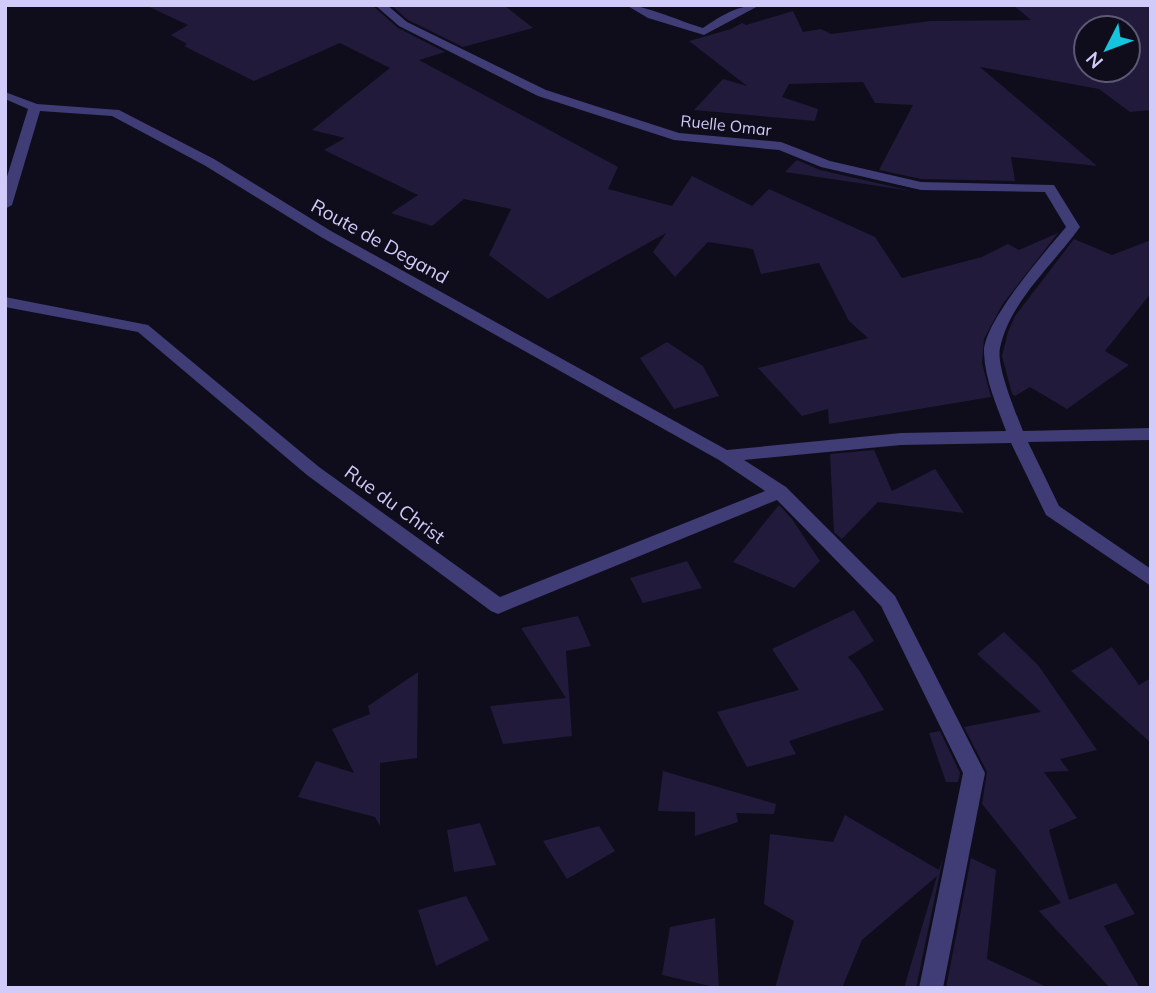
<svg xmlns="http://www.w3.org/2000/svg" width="1156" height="993" font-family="Mulish,sans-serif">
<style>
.building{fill:#211a3a;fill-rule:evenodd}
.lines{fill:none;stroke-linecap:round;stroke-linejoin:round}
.minor{fill:#3f3c76;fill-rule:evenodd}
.labels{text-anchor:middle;stroke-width:5;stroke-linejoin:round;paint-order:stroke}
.far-street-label{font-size:16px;fill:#d1cbfa;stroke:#0f0d1b}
.street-label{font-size:19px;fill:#d1cbfa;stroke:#0f0d1b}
</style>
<rect width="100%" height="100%" fill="#0f0d1b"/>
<path class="building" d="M145,5h227l26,23 47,24 -26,8 199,107 -10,22 64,17 20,-30 60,30 17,-17 106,48 27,41 80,-21 26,-13 11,6 39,-17 -56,72 -18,34 -2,24 9,34 -162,27 -1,-15 -26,7 -44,-48 110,-30 -19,-17 -30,-58 -58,11 -8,-25 -45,-7 -33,35 -22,-25 13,-19 -118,66 -59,-44 22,-46 -47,-10 -32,27 -41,-13 27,-18 -94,-45 21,-12 -33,-8 78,-62 -50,-25 -86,38 -70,-35 3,-2 -16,-9 17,-10z
M391,5h113l29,23 -70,19 -55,-27z
M1013,5h138v105l-21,2 -31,-23 -119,-22 117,99 -86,-9 4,24 -94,-2 -42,-9 34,-65 -38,-2 -12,-21 -74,2 -7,13 36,12 -3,12 -121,-11 29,-31 24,7 -58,-45 42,-12 11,-6 4,2 47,-14 10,21 18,-3 10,5 99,-13 101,-1zM1086,28h42v42h-42z
M797,160l23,10 92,21 -127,-19z
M1074,239l38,16 39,-15v53l-46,58 24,14 -62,44 -37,-22 -15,9 -3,-2 -10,-38 6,-24 7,-16z
M667,342l36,24 16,30 -45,13 -34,-51z
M874,450l18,41 43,-22 29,44 -86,-11 -36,37 -8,-7 -4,-78z
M779,505l13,14 28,42 -26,27 -61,-26z
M687,561l15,27 -59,15 -13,-25z
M854,610l20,31 -26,16 11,13 25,40 -95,31 7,13 -49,13 -30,-55 82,-22 -27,-41z
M578,616l13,30 -25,5 6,85 -69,8 -13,-38 76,-8 -45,-70z
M1004,632l34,33 59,85 -37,9 9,12 -25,1 33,46 -28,12 20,70 47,-17 19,31 -31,12 36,62h-30l-71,-77 22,-8 -79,-99 5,-32 -23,-45 77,-15 -64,-58z
M1112,647l27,38 12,-7v65l-80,-72z
M418,672l-1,86 -37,5v63l-5,-9 -77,-20 18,-36 38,12 -22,-44 38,-15 -2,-8z
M940,731l20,42 -2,9h-12l-17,-49z
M663,771l113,33 -2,10 -38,-1 2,9 -43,14v-24l-37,-1z
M845,815l94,55 4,-12 -27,130h-12l33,-112 -75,64 -20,48h-67l19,-67 -30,-17 6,-70 63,8z
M480,823l16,42 -42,7 -7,-42z
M599,826l16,25 -48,28 -24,-38z
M971,858l25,12 -9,89 62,29h-103z
M466,896l23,44 -53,26 -18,-56z
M715,918l4,70 -57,-13 8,-48z"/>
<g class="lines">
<path class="minor" d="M375,5h12l20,17 139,68 133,43 102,9 49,19 91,21 133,3 26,42c-27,38 -70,74 -80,121 -4,18 16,65 23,83l128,-3v12l-123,2 31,64 92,63v17l-105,-71 -35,-72 -110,2 -157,15 42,27 109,109 90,177 -42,215h-24l44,-215 -82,-167 -104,-106 -272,111 -7,3 -7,-3 -184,-136 -169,-143 -133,-25v-10l143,28 171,142 181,130 265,-106 -46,-31 -398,-223 -117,-72 -92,-49 -72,-5 -28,94 -7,4v-26l23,-74 -23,-10v-7l32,12 82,6 95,49 117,72 396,219 174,-17 105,-2c-9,-25 -21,-51 -22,-78 -2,-30 62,-102 82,-126l-21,-35 -124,-2 -100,-23 -42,-17 -105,-10 -136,-44 -139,-70z
M626,5c19,0 56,17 77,23 18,-12 34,-23 57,-23l-56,30 -56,-17z"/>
</g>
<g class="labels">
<g class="far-street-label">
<text transform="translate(726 125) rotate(6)" y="6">Ruelle Omar</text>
</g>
<g class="street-label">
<text transform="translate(380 241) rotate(29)" y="7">Route de Degand</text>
<text transform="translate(395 504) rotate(36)" y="7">Rue du Christ</text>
</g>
</g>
<rect width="1156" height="993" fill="none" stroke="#d1cbfa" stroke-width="14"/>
<g transform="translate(1107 49) rotate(228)"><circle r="33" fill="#0f0d1b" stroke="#5d5974" stroke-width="2"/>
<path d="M0-5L12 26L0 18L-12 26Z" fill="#14c5dd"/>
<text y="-10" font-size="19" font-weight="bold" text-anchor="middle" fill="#d1cbfa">N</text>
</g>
</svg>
